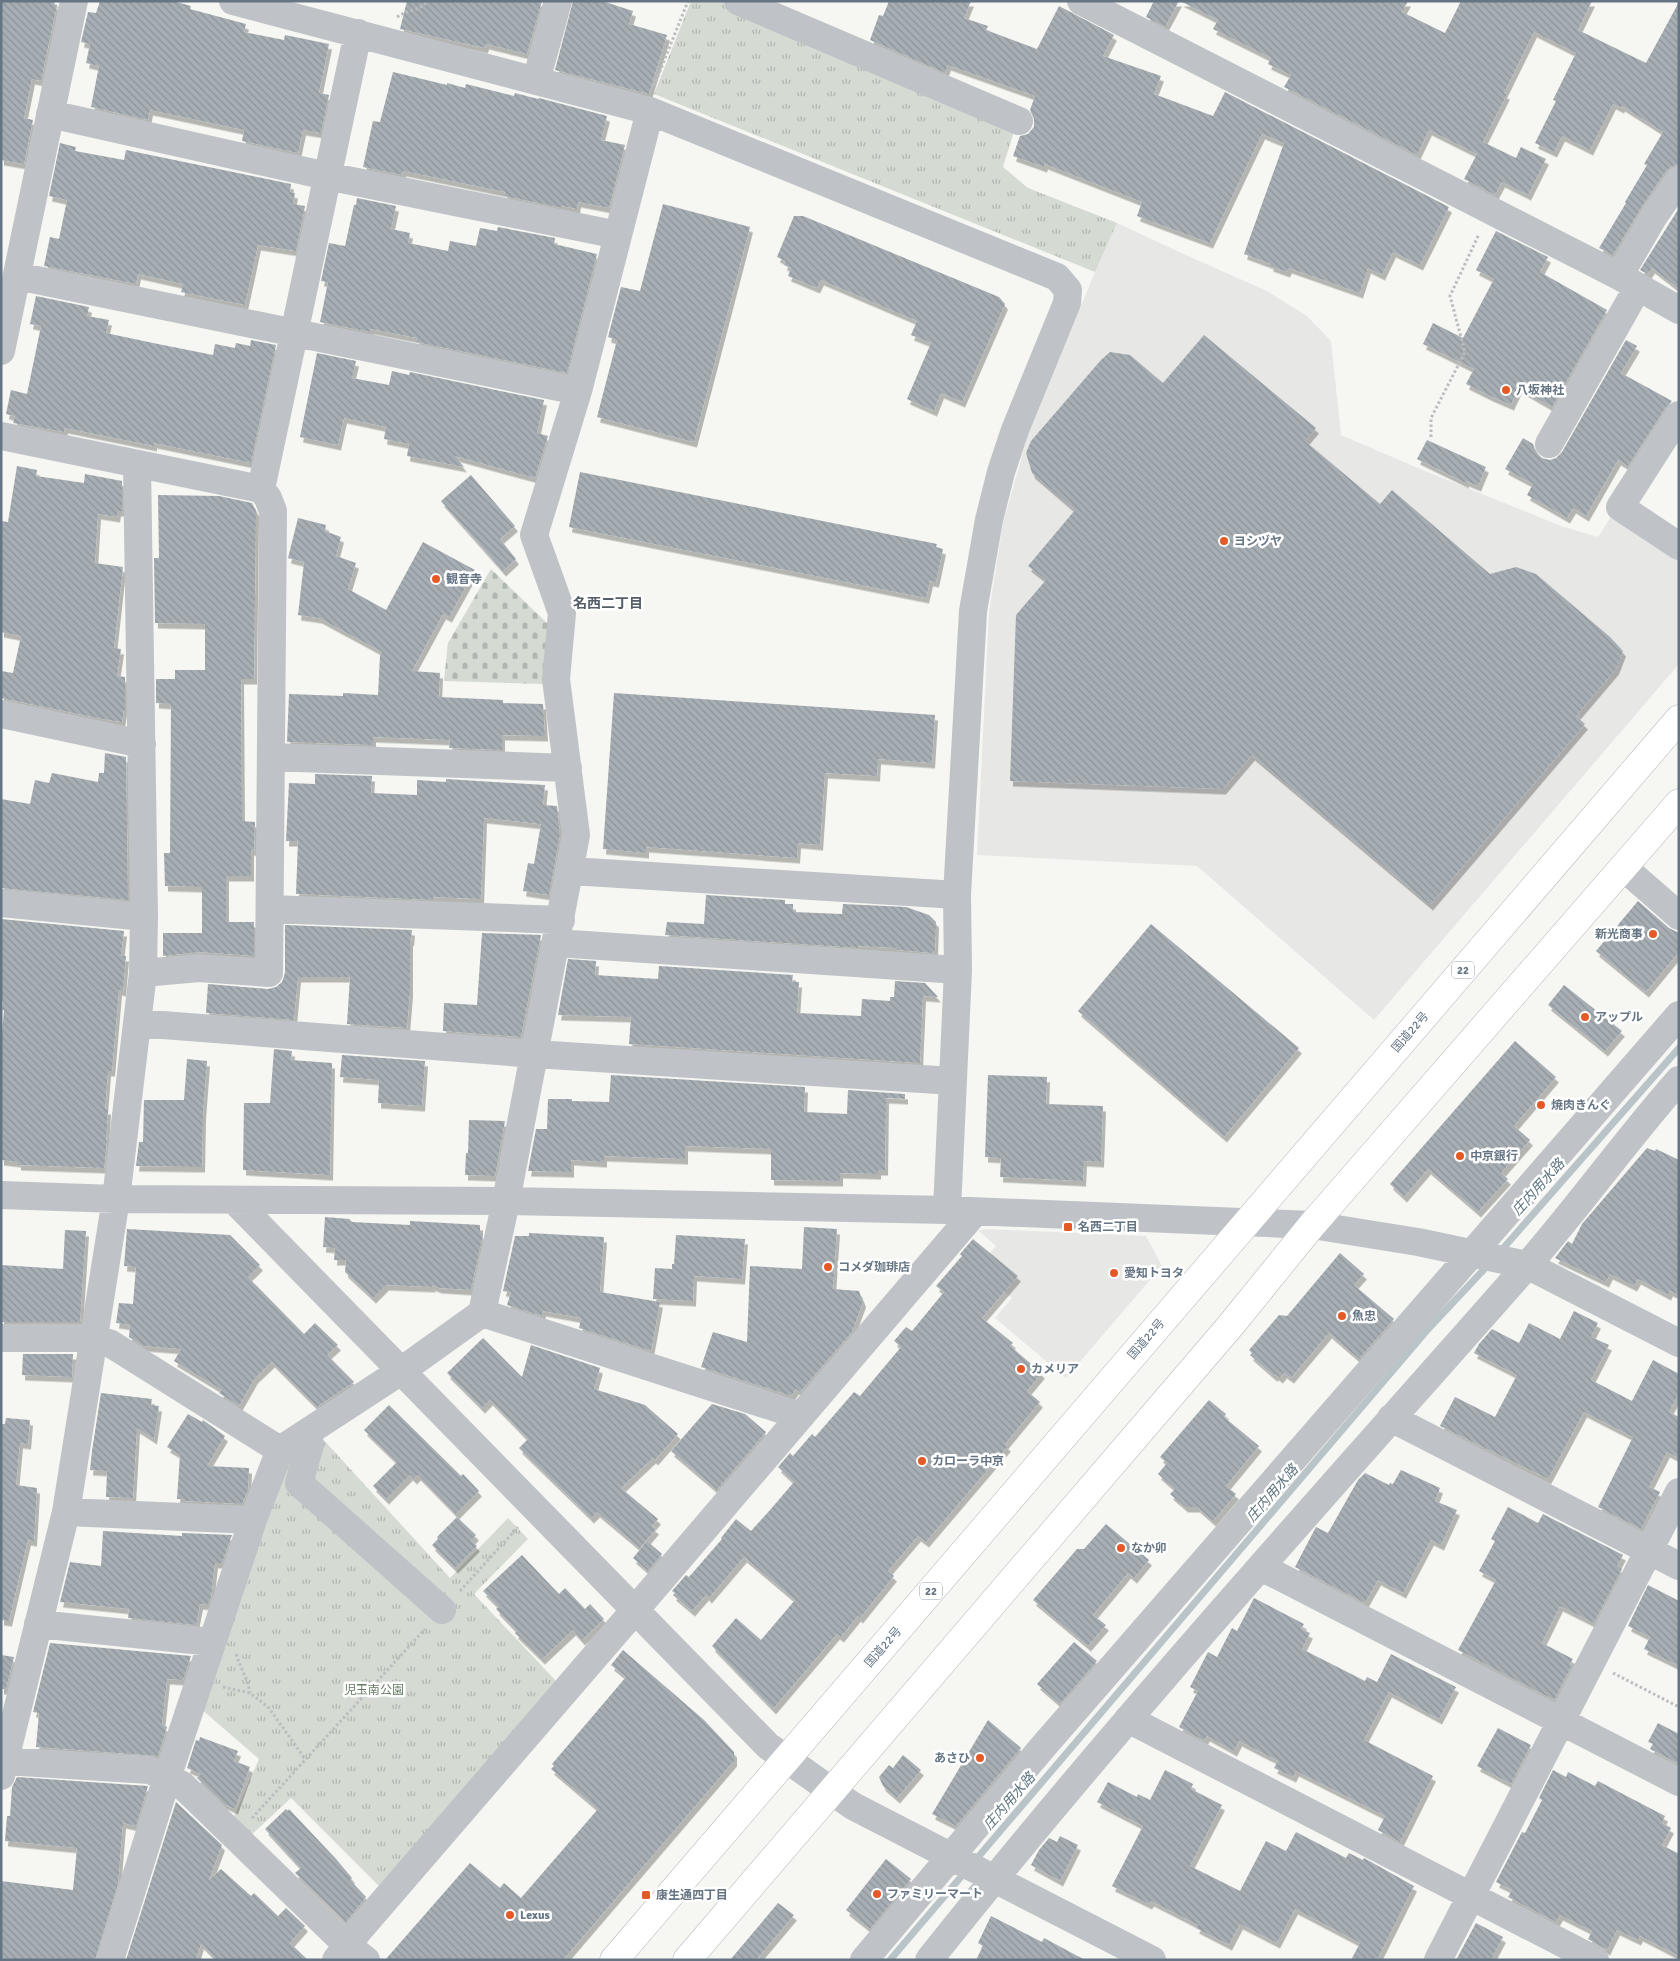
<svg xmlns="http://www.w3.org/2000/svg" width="1680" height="1961" font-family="Signika,'Noto Sans JP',sans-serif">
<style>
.built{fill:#e7e8e6}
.cemetery{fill:url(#cemetery-stones)}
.park{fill:url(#park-tufts)}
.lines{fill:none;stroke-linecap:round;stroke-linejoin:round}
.stream{stroke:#b9c4c9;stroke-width:7}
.building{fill:url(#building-back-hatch);filter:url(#shadow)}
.highway-casing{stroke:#b4b7bb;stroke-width:29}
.path{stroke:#bbbdc0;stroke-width:3;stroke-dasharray:2.5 2.5;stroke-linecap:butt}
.minor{stroke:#bfc3c7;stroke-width:28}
.highway{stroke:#fff;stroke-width:28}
.poi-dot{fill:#e45925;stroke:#fff;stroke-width:2}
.labels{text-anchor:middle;stroke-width:5;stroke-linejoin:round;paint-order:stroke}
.shield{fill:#fff;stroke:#939ea9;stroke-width:1}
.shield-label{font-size:11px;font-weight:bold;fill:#657584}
.poi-label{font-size:12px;font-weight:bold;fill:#657584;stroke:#fff;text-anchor:start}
.street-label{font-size:12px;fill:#657584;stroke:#fff}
.park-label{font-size:12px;fill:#677b64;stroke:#fff}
.neighbourhood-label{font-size:14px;font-weight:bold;fill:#535e69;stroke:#fff}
.water-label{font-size:14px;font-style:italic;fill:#607780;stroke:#fff}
</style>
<defs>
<pattern id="cemetery-stones" width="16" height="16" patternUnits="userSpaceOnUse" patternTransform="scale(1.25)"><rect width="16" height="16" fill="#d5dbd2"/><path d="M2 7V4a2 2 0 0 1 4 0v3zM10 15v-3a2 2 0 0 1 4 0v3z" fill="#b0b6b0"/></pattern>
<pattern id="park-tufts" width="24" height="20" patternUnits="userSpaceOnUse" patternTransform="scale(1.25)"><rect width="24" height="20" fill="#d5dbd2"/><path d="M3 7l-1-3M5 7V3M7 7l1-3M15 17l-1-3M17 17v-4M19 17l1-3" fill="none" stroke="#b0b6b0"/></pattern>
<pattern id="building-back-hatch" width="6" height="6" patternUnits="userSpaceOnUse" patternTransform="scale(1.25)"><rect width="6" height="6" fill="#a7afb5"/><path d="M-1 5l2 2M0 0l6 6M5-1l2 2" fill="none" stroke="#8c9399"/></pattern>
<filter id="shadow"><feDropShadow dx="3" dy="5.5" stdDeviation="0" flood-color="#0004"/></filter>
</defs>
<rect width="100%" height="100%" fill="#f6f6f2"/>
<path class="built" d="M1117,223l71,33 79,35 40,25 24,25 10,94 72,31 148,60 37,11 14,-22 67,33v116l-305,356 -177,-154 -220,-11 12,-243 14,-89 25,-88 67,-163z
M985,1229l161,7 16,30 -96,112 -71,-60 17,-20 -35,-30 19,-22 -17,-15z"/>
<path class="cemetery" d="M491,569l58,56 -5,59 -100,-3 4,-38z"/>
<path class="park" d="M691,1h35l290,124 -13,42 25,21 89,35 -22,49 -441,-178z
M321,1437l129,141 58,-60 20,21 -54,55 84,89 -176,206 -91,-91 -43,40 -16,-17 27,-62 -59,-51 91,-252z"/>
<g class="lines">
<path class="stream" d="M1499,1253l180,-205
M973,1863l456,-535 61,-65
M890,1960l76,-89"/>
</g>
<path class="building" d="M1,1h54l-1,3 3,1 -16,76 -9,-2 -8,39 9,2 -9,44 -23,-4z
M100,1h73l18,5 -1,3 56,15 -2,8 40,8 1,-5 44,9 -10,49 10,2 -8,38 -18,-3 -5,23 -56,-12 2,-11 -94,-20 -2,10 -57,-13 8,-41 -13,-3 4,-19 -9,-2 7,-30 8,1z
M407,1h135l-15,53 -41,-10 -1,4 -85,-19z
M573,1h29l31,10 -4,13 38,11 -18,59 -94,-24z
M889,1h82l-7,17 24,8 -2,4 51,19 22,-43 55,29 -11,21 58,20 -7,18 59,22 12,-24 224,115 -29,58 -27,-13 -11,23 -14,-7 -8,25 -71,-25 -2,4 -17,-6 1,-2 -27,-10 40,-111 -22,-9 -52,109 -22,-8 -51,-19 5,-14 -97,-38 -1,3 -31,-11 7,-20 8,-2 6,-7v-8l-4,-9 5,-14 -87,-31 -3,8 -75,-33 9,-25 4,1z
M1154,1h25l-14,26 -19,-10z
M1180,1h228l-6,11 43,21 16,-32h131l-14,29 68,33 33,-61v163l-7,1 -6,5 -25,37 -28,47 -14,-7 27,-45 -1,-1 22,-37 -3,-1 19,-32 -41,-26 -1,2 -8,-4 -23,46 -28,-14 -8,16 -19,-9 21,-42 -3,-1 23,-47 -42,-21 -30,61 3,1 -24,48 33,16 5,-11 25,12 -18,36 -26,-13 -7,13 -31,-16 13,-25 -48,-24 -12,25 -133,-68 7,-12 -23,-11 3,-6 -58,-29 5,-9z
M393,72l54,13v-2l18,5 1,-4 48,12 1,-3 23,6 1,-1 68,18 -6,24 24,5 -16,63 -31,-6 -1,7 -15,-3v2l-58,-12 1,-4 -77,-16 -25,-5 -1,4 -39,-8 10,-46 7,1z
M60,143l16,4 -1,4 49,9 2,-10 165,34 -1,8 5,1 -2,11 12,2 -9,45 -38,-6 -13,60 -64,-13 2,-8 -45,-10 -2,10 -92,-18 6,-29 9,2 8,-39 -18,-4z
M357,198l39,8 -5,23 19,4 -2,10 40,8 2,-10 26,5 4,-18 17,3 1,-4 57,11 -1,6 43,10 -30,119 -151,-31 1,-4 -46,-9 -1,3 -50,-10 8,-40 -7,-1 8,-38 16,3 9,-41h2z
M663,204l87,23 -56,215 -97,-25 20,-77 -9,-3 13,-50 19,4z
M1679,208v81l-27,-21 -4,6 -8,-4z
M794,216h9l196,81 6,7 -43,98 -21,-9 -7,18 -27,-12 24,-56 -20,-8 6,-14 -96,-41 -4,8 -29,-12 3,-8 -7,-3 1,-4 -8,-4z
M1496,231l52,26 -8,15 67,38 -55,97 -33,-19 -8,17 -21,-9 -24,-12 8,-15 -51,-25 10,-21 30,15 31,-59 -18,-9z
M36,296l53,11 -2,9 22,4 -3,13 47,10 60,12 2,-11 20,4 1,-5 14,3 1,-6 25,5 -25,118 -97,-20v3l-89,-18 -1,4 -51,-9 2,-7 -9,-2 5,-24 16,4 14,-68 -11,-2z
M1204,335l112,93 -11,13 75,63 12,-14 98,84 26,-7 20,7 74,63 13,14 -7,18 -40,47 9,8 -155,181 -178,-150 -29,34 -213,-8 6,-166 30,-35 -18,-14 47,-56 -43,-37 -6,-20 5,-12 70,-81 9,-8 20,3 33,28z
M1626,340l11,6 -16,27 51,28 -6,6 -38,59 -10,-6 -32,56 -13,-8 -6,10 -40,-23 6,-11 -28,-15 18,-31 10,6 3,8 6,6 8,2 6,-2 6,-6z
M317,353l39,8 -4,17 37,7 3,-14 17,4 1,-3 134,28 -7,33 11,3 -13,42 -80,-22 9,11 -57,-11 2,-12 -25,-5 2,-12 -42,-9 -6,27 -38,-8z
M1427,440l59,27 -8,19 -12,-5v2l-49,-24z
M17,466l20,4 -1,6 48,7 1,-9 37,7v30h-4l-1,6 -19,-3 -3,49 28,4 -9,81 7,1 -4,27 8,1v33h-1l-2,12 -20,-3 -101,-21v-27l12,2 8,-37 -20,-4v-111l7,1z
M580,472l357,72 -1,3 7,2 -7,33 -6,-1 -4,17 -357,-71z
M471,475l44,51 -15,13 16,20 -13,12 -62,-70z
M158,495l61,1 33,7 4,8 -2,168h-13l1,142 13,1 -1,29 -3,-1v26h-25v46h28v34l-54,-4 -37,4v-23h39v-46l-37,-1 -1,-33h6l1,-149 -15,-1v-24h19v-9h30v-46l-50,-1 -1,-65h5z
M298,518l28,7 -1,6 16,6 -5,19 20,7 -8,26 38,21 37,-68 52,28 -26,47 -6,-3 -31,57 28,2 -1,24 64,3v3l40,1 2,32 -43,-1v15l-53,-2 1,-8 -77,-3v8l-86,-3 2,-48 54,2v-3l35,2 2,-40 2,-3 -63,-34 -21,-3 6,-53 -16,-4z
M614,693l321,22 -3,48 -54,-4 -1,17 -52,-3 -5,72 -22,-2 -1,15 -151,-11v6l-43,-4z
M105,753l21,4 2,143 -127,-12v-89l29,5 5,-24 14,3 3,-10 46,9 1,-9h5z
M315,774l57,2 -1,17 46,2v-15l29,2v-3l99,6 -2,20 14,1 3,29 -11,60 -26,-4 5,-28 6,1 7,-40 -57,-6 -3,81 -48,-2v3l-137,-6 2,-53h-12l3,-58 26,1z
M706,895l79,5v4h8v8l49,2 1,-10 63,3 23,8 7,7 -1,29 -2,2 -36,-3v-2l-39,-2v2l-193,-13 2,-13 37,2z
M1638,901l31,27 10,5v19l-33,40 -50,-41z
M1,919l123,12 -3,25h5l-3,35 -4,-1 -7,81h-4l-3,38h3l-2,32h1l-3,27 -86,-3v-3l-17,-2v-115l3,-35h-2l1,-9h-2z
M1151,924l148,124 -75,89 -146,-126z
M285,925l127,5 -1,11 -1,-1v51l-3,37 -60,-4 3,-47h-52l-4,43 -88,-7 2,-29 60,5 8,-2 6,-5 3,-9z
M482,933l59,2 -20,102 -78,-6 1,-28 33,2z
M568,959l28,2 -1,14 63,4 1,-13 134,9 -1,7h7l-2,31 64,3 1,-17 28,2v-4h4l1,-16 30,2 13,14 -15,-1 -3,67 -291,-19 2,-27 -73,-2z
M1564,985l58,46 -17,20 -57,-46z
M1515,1041l41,36 -42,49 16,14 -29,33 7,6 -30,33 -50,-43 -24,28 -14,-13z
M274,1049l18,2 -1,9 41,3 -2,112 -87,-5 1,-67h26z
M342,1055l83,6 -3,45 -44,-3 1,-23 -39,-3z
M187,1059l20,2 -4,53 -1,53 -66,-1 3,-24h4l1,-42h40z
M611,1075l194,12 -1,25 43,2 1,-24 57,4v5l-19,-1 -1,72h-7v4l-38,-1v8l-69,-1v-31l-86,-3v13l-81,-3v6l-33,-2v12l-43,-1 8,-42h11l1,-30h24v2l37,1z
M988,1075l59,2 -1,27 57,2 -2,56 -17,-1 -1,20 -83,-4 1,-19 -16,-1z
M469,1120l36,1 -10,55 -30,-1 1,-22h2z
M1647,1148l8,3 1,-2 23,11v135l-9,-4 -2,4 -30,-16 -4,7 -24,-12 -4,8 -51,-24 13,-17 4,3 10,-20z
M325,1217l24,2 3,3 58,3v-4l70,4v9h3l-12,56 -32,-2 -8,-3 2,2 -47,-2 -13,13 -28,-26 1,-12h-12l1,-12 -12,-1z
M804,1227l33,2 -4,60 26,2 4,11 -11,30 -52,60 -4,-3 -5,7 -90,-29 12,-35 34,10 3,-76 52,3z
M127,1229l103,6 30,30 -12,12 56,57 11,-11 23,22 -11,10 27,27 -37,25 -45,-45 -17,16 -16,28 -20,-13 3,-3 -48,-29 7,-12 -38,-3 -14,-9 1,-12 -14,-2 3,-20 14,1 3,-37 -12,-1z
M65,1230l21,1 -6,91h-79v-57l62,4z
M529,1233l75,4 -4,55 60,10 -9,49 -72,-23 2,-10 -38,-7 -1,5 -35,-11 4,-13 -8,-1 12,-55h14z
M676,1235l69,4 -3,40 -48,-3 -1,25 -40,-2 2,-31 17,1v-5h2z
M973,1239l45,37 -36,42 31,25 -3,3 32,27 -15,18 13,11 -35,42 3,2 -82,96 -8,-6 -30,35 6,5 -13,16 -21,26 -2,-2 -17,21 -4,-3 -64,75 -61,-63 24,-28 25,22 34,-40 -51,-43 -35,41 -3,-3 -14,16 -19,-16 2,-2 -3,-2 14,-16 3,2 33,-38 -1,-1 15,-19 15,12 19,-21 24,-28 -16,-15 12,-14 3,3 19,-22 3,3 39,-45 6,4 15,-18 26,-31 -7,-6 12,-14 6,4 32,-39 -8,-6 26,-30 -2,-2z
M1340,1253l24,21 -10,11 40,34 -35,40 -30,-26 -38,45 -7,-5 -4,5 -4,-3 -2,1 -24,-21 2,-2 -3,-3 30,-35 8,1z
M1574,1311l24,12 -7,14 18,8 -18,35 41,21 21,-41 26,14v19l-10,19 10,5v41l-12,-6 -18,35 11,5 -19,37 -43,-22 35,-70 -49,-25 -36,67 -108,-53 15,-29 40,20 22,-42 -43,-22 5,-9 13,-15 27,14 10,-20 31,16z
M483,1338l39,39 9,-32 69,23 -6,21 51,16 33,29 -23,26 -2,-2 -32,30 37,31 -6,7 4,3 -16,19 -43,-36 -6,6 -72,-70 9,-9 -38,-39 -8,8 -35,-35z
M23,1354h50l-1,23 -50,-2z
M101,1393l51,6 -1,6 8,1 -5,33 -17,-11 -4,70 -27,-1 1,-26 -17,-1 2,-19z
M1209,1400l17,14 -2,3 35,29 -33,40 10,8 -23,27 -16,-14h-12l-15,-13 5,-5 -17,-15 9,-11 -7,-6z
M712,1404l33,10 21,18 -49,58 -46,-39z
M389,1405l72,71 2,-2 16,17 -23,23 -38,-39 -4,4 -4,-4 -24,24 -13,-13 24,-24 -33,-32z
M188,1414l14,8 1,-2 22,16 -18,30 42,2 -1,22 -6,14 -57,-3v-2h-8l3,-44 -13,-8z
M6,1418l24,2 -2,24 -8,-1 -4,42 21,3 -3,53 -6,-1 -19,81 -8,-1v-196h4z
M1401,1470l39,18 -5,13 22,9 -16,35 -10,-5 -28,53 -25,-13 -13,23 -70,-36 21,-40 12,6 30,-53 7,-7 24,12 1,-2 3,1z
M1508,1507l30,16 5,-9 80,41 -6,11 5,3 -28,54 -34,-17 -18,37 31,16 -3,5 2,1 -18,35 -96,-50 38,-70 -17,-9 16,-30 -4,-2z
M457,1517l19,18 -5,5 6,6 -22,22 -23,-23 6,-6 -1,-2z
M1106,1524l43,36 -15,18 -6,-5 -35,42 13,10 -18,21 -55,-46 44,-51h7z
M103,1531l79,5v-3l50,2 -10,28h-7l-4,34 -3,8 -8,-1 -4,21 -68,-7 1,-9 -69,-7 10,-40 31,4z
M647,1541l15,13 -14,17 -15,-13z
M522,1555l37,39 6,-6 20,21 5,-5 14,15 -22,21 -9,-10 -31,29 -27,-26 2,-2 -21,-22 3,-2 -16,-16z
M1648,1585l31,16v65l-35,-17 6,-12 -22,-11z
M1254,1598l50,26 -3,5 9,4 -8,16 63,32 2,-4 10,5 14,-28 65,33 -17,32 -50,-27 -25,48 69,36 -33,66 -22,-12 7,-14 -89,-45 -3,6 -19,-9 4,-7 -39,-20 -5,10 -27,-15 -3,5 -25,-14 19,-36 -8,-4 18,-35 9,5 15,-29 5,3z
M1074,1642l23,19 -37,43 -23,-20z
M50,1643l141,13 -8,24 -16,-1 -5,46 5,2 -9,29 -122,-9 3,-34 -6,-1z
M623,1650l81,70 30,32v9l-171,199h-178l85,-97 30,25 4,-5 17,15 77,-89 -47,-40 3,-3 -2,-2 74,-87 -15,-12z
M1,1655l13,2 -8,32h-5z
M988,1720l33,28 -65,78 -24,-12z
M1658,1723l21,11v30l-29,-15 3,-5 -5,-2z
M1498,1728l33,17 -20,39 -34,-18z
M200,1737l38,14 -4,10 16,6 -15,42 -11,-5 -27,-26 4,-4 -14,-6 9,-28 3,1z
M903,1755l18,15 -24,28 -14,-12 -4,-9 10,-12 4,3z
M1165,1770l28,14 -2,5 31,16 -32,61 50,25 26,-50 20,10 10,-19 50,26 3,-5 14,7 1,-2 50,28 -37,74h-26l9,-17 -65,-34 -18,34 -37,-19 -11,21 -33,-17 2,-3 -47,-24 -2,3 -37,-18 31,-60 -46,-24 11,-20 29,15 1,-3 12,6z
M1553,1770l13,7 2,-5 27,14 3,-5 67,35 -3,7 9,5 -9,17 17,9v102l-39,-20 -2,4 -21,-10 -10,20 -19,-11 4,-8 -32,-16 -4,7 -48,-25 4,-7 -16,-8 26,-50 3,1 17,-33 -3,-2z
M17,1777l131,9 -12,40 -13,-3 -5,61 -23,76h-94v-79l72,9 4,-42 -72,-7 2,-25h3l2,-29z
M176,1802l46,43 -13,35 12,-11 30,27 3,-3 24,23 8,-8 19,18 -15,17 18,17h-91l-16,-16 -5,16h-70z
M286,1809l2,2 1,-2 47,50 16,19 -2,2 16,17 -20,25 -51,-49 6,-5 -36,-39z
M1060,1836l18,9 -18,36 -29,-16 8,-15 10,-12 8,4z
M886,1859l25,20 -41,50 -24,-19z
M778,1903l16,12 -38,45h-26z
M991,1916l51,26 2,-4 41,22h-109l7,-14 -5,-3z
M1476,1923l27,14 -12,23h-35z"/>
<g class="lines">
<defs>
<path id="highway" d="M614,1960l1065,-1241
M687,1960l544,-635 81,-100 367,-422"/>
</defs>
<use href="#highway" class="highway-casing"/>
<path class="path" d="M397,17c12,-8 20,-5 31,-16
M654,86l34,-85
M1431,437v-19l34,-66 -15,-56 29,-62
M460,1591l58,-64
M236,1654c5,15 11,23 14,39
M1613,1673l66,34
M223,1687l27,6 19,15 36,51
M252,1818l173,-189"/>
<path class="minor" d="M233,1l417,110 407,166 11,13 -1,13 -52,127 -14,42 -12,48 -16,91 -16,284 1,75 -11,240
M738,1l281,120
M1081,1l538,275 60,34
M536,81l22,-80
M50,114l277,62 291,59
M17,276l561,115
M1619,276l35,-60 25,-36
M1,351l73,-350
M1679,415l-59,92 59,39
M1,436l260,53 7,9 5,13 -4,462 -70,-5 -56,5
M1549,444l89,-157
M261,489l97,-456
M1,714l141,30
M271,757l297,11
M1623,867l56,49
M571,871l386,24
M1,903l143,14
M270,909l291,11
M556,943l402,27
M137,1023l398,31 418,27
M1,1195l115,4 390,2 441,9 365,15 106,17 109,23 152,78
M234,1200l534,546 85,60 299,154
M482,1313l319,103
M1,1338h93l17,6 169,106
M1391,1418l288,148
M306,1433l4,12 -11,38 143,127
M66,1512l187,8
M1261,1567l418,215
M38,1624l174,18
M1128,1719l467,241
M5,1761l145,9 32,15 166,161 18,14
M1,1776l65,-264 50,-313 27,-226 1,-56 -7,-453
M110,1960l57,-182 86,-258 27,-70 121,-79 81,-58 24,-112 70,-366 -20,-156 6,-66 -28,-78 44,-144 72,-280
M336,1960l23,-30 276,-320 340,-398
M864,1960l178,-212 637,-733
M929,1960c189,-238 394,-463 595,-691 54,-61 101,-128 155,-189
M1438,1960l241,-468"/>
<use href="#highway" class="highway"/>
</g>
<g class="poi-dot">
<circle cx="1506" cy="390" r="5"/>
<circle cx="1224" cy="541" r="5"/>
<circle cx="436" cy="579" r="5"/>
<circle cx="1653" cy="934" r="5"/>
<circle cx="1585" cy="1017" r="5"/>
<circle cx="1541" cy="1105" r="5"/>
<circle cx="1460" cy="1156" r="5"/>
<rect x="1063" y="1222" width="10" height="10" rx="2.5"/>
<circle cx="828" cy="1267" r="5"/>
<circle cx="1114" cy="1273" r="5"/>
<circle cx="1342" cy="1316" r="5"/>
<circle cx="1021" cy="1369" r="5"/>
<circle cx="922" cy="1461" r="5"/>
<circle cx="1121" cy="1548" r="5"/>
<circle cx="980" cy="1758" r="5"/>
<circle cx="877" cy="1894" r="5"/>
<rect x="641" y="1890" width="10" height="10" rx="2.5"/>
<circle cx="510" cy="1915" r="5"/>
</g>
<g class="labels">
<g class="shield">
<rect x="1452" y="961.5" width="22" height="17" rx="4"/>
<rect x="920" y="1582.5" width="22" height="17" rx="4"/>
</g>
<g class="shield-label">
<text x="1463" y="974">22</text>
<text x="931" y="1595">22</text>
</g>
<g class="poi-label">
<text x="1516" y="394">八坂神社</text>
<text x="1234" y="545">ヨシヅヤ</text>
<text x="446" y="583">観音寺</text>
<text x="1643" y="938" text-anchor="end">新光商事</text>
<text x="1595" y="1021">アップル</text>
<text x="1551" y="1109">焼肉きんぐ</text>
<text x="1470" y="1160">中京銀行</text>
<text x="1078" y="1231">名西二丁目</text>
<text x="838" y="1271">コメダ珈琲店</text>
<text x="1124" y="1277">愛知トヨタ</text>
<text x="1352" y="1320">魚忠</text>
<text x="1031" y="1373">カメリア</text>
<text x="932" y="1465">カローラ中京</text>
<text x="1131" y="1552">なか卯</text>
<text x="970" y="1762" text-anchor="end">あさひ</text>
<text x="887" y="1898">ファミリーマート</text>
<text x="656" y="1899">康生通四丁目</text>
<text x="520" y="1919">Lexus</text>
</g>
<g class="street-label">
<text transform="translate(1410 1032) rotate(-49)" y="4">国道22号</text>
<text transform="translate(1146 1339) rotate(-49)" y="4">国道22号</text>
<text transform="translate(883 1647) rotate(-49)" y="4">国道22号</text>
</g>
<g class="park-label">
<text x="374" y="1694">児玉南公園</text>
</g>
<g class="neighbourhood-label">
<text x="608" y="608">名西二丁目</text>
</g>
<g class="water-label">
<text transform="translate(1538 1187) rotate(-48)" y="5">庄内用水路</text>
<text transform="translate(1272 1493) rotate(-49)" y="5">庄内用水路</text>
<text transform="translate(1009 1801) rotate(-49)" y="5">庄内用水路</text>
</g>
</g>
<rect width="1680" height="1961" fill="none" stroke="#657584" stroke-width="5"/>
</svg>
